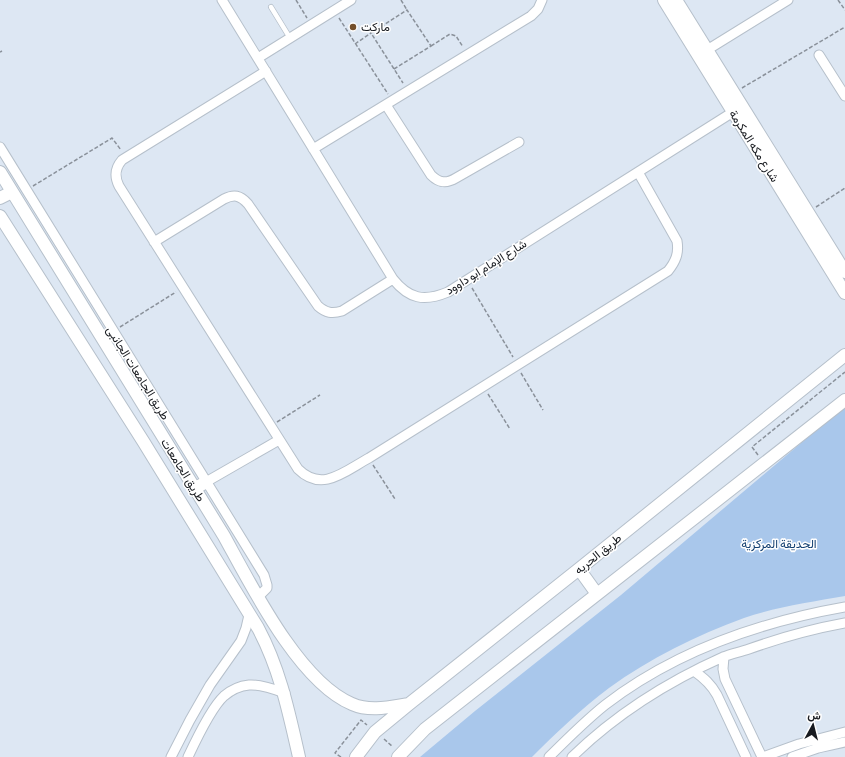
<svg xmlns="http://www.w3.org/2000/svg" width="845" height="757" font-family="'Alegreya Sans',Vazirmatn,sans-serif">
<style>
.green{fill:#a9c7eb}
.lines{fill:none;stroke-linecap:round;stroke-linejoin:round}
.lane-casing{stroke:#b6c0cb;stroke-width:6}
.street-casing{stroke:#b6c0cb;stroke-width:11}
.secondary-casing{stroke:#b6c0cb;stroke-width:14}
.path{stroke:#8a919a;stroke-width:1.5;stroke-dasharray:4 2;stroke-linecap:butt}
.lane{stroke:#fff;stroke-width:4.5}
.street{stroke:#fff;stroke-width:9}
.secondary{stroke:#fff;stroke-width:12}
.poi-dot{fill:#744f2a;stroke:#fff;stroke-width:1.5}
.labels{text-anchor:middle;stroke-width:3;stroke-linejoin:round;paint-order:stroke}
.poi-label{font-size:12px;fill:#171a1f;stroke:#fff;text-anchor:start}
.street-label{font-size:12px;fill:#171a1f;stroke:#fff}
.park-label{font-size:12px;fill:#113e70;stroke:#fff}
</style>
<rect width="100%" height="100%" fill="#dde7f3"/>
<path class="green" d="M845,406v190c-34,6 -69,11 -101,22 -47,17 -95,41 -135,70 -28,21 -53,45 -77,69h-112l55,-46 146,-116z"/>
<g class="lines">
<defs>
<path id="lane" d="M271,7l19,31"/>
<path id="street" d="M222,0l171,279c16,20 31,23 55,13l285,-180
M707,50l81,-50
M819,55l26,41
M258,58l93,-58
M266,71l-144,89c-7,8 -8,16 -3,26l179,283c24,24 47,2 71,-11l299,-187c8,-10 11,-18 9,-30l-39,-69
M386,105l45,70c8,8 15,9 25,3l63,-36
M0,147l264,428 3,10v3l-9,9
M313,149l218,-133 7,-7 4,-9
M154,242l70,-43c10,-5 16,-4 24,5l70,102c8,7 14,8 24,5l51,-32
M206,482l73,-42
M724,657l-1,12 2,10 37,78
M694,671c10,7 17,13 23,24l29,62
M171,757l19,-37 20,-35 31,-44 5,-13 3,-13
M188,757c7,-15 24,-50 36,-61 7,-6 15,-10 25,-11 11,-1 25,4 36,8
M549,757c18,-18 36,-36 56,-52 69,-53 155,-83 240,-98
M572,757c43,-42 95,-75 151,-100 8,-3 17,-5 26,-8 31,-11 63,-20 96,-26
M763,757l36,-13 46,-12
M792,757l26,-9 27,-6"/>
<path id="secondary" d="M664,0l181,293
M676,0l169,272
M0,172l224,364c27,49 75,146 128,168 18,8 38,3 57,0
M0,198l12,-6
M0,216l143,225 115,187c22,41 31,85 41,129
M194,489l12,-7
M579,569l18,25
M356,757l19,-25 34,-28 170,-135 266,-214
M398,757l27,-28 420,-329"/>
</defs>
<use href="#lane" class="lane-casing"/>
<use href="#street" class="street-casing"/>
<use href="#secondary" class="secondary-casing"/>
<path class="path" d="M296,0l11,18
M401,0l6,10
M838,0l7,10
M339,18l49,76
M355,44l16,-11
M431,46l19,-12 6,2 7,11
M0,52l2,-1
M394,69l37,-23 -24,-36 -36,23 32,50
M742,88l103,-61
M33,186l79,-48 9,12
M816,207l29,-19
M472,288l41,69
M120,327l56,-35
M521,373l22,37
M488,394l22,35
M277,422l43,-27
M758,455l-6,-8 93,-75
M373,465l22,34
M384,739l9,8
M341,757l-6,-4 26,-33 6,5"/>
<use href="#lane" class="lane"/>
<use href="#street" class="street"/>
<use href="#secondary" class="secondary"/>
</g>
<circle class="poi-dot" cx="353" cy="27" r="4"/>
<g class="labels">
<g class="poi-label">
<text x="361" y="31">ماركت</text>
</g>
<g class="street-label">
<text transform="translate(754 146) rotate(58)" y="4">شارع مكه المكرمة</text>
<text transform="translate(486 267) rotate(-32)" y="4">شارع الإمام ابو داوود</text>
<text transform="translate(138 373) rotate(58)" y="4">طريق الجامعات الجانبى</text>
<text transform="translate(183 470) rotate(58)" y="4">طريق الجامعات</text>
<text transform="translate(598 554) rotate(-39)" y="4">طريق الحريه</text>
</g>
<g class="park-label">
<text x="779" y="548">الحديقة المركزية</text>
</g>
</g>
<g transform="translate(813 725) rotate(7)" stroke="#ffffff" stroke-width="3" paint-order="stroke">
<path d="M0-3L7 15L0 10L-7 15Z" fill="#171a1f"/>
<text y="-6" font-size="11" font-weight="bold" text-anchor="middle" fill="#171a1f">ش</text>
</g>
</svg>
